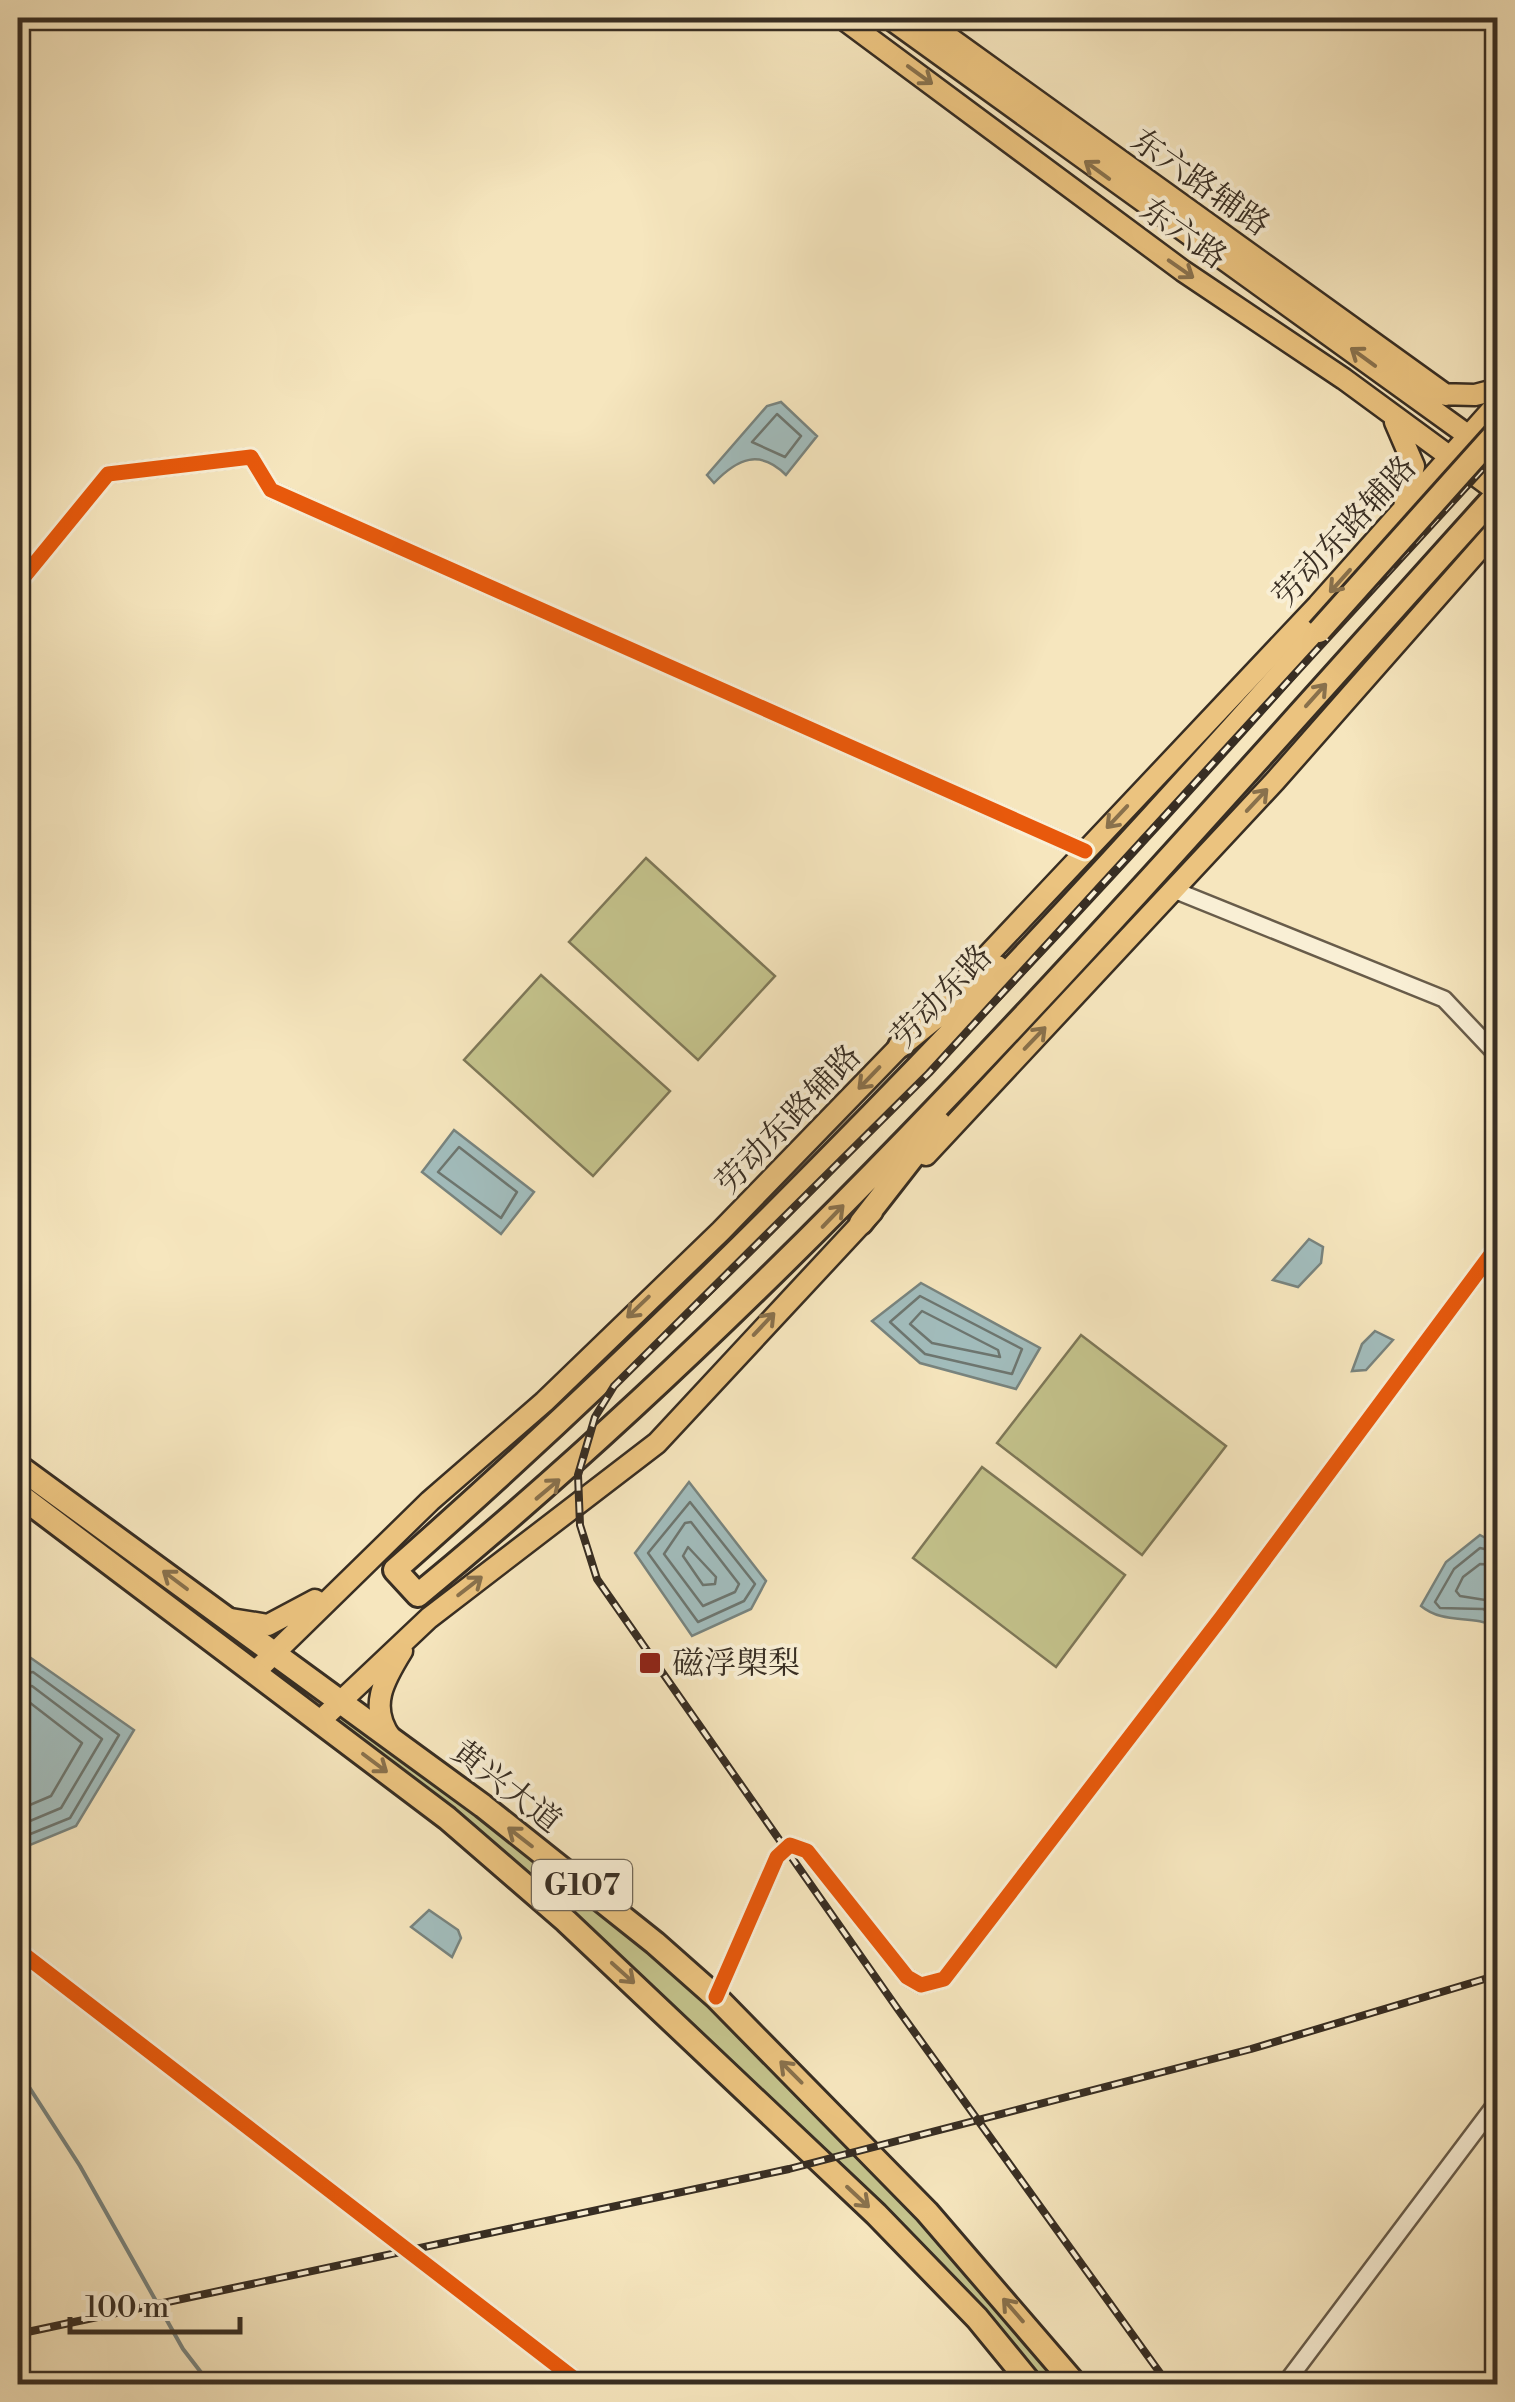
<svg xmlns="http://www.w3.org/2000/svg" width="1515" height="2402" font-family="'Libre Bodoni','Noto Serif SC',serif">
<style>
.green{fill:#c4c38c;stroke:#7e7858;stroke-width:2.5}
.water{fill:#a2bdbd;stroke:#78847f;stroke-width:2.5}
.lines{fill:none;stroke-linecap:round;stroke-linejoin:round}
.shore{stroke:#6d7670;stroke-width:2.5}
.stream{stroke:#78847f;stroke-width:4}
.minor-casing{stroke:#685c4a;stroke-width:20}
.major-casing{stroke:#382e23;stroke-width:25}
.highway-casing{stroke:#382e23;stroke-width:28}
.minor{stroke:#f9efd5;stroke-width:15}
.major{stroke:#ebc37f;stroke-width:20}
.highway{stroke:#ebc37f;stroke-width:22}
.rail-casing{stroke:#382e23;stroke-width:8}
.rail{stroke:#f9efd5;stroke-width:4;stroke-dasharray:11;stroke-linecap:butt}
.highway-bridge-casing{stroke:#382e23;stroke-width:28;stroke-linecap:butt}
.highway-bridge{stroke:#ebc37f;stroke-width:22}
.cycleway-casing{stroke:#f9efd5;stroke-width:21}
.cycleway{stroke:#e8590c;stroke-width:15}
.oneway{stroke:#89714c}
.poi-dot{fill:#8f2418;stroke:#f9efd5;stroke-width:4}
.labels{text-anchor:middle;stroke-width:8;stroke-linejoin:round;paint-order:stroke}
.shield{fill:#f9efd5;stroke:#726858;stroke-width:2.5}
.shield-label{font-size:30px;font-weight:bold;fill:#382e23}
.street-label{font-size:32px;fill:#382e23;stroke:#f9efd5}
.poi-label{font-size:32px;fill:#382e23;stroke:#f9efd5;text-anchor:start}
</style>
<rect width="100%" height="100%" fill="#f6e6be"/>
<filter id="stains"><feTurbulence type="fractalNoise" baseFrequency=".002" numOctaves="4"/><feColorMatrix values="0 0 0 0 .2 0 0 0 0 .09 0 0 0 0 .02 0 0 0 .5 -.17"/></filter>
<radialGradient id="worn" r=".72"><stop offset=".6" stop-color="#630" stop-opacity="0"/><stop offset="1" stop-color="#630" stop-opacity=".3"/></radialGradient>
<path class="green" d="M646,858l129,118 -77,84 -129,-118z
M541,975l129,116 -77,85 -129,-116z
M1081,1335l145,111 -84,109 -145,-112z
M982,1467l143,108 -69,92 -143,-109z
M331,1710c105,75 212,150 310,234 154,132 289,284 418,440h-10l-159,-167 -246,-239 -316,-263z"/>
<path class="water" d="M781,402l36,34 -31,39c-26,-26 -48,-17 -72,8l-7,-8 60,-69z
M454,1130l80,62 -33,42 -79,-62z
M1309,1239l14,8 -2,16 -23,24 -25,-7z
M921,1283l119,65 -24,41 -96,-26 -48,-42z
M1375,1331l18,9 -27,30 -14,1 10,-27z
M689,1482l77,99 -15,28 -59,27 -57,-83z
M1480,1535l17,9v83c-26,-13 -53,-2 -76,-21l25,-44z
M28,1656l106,74 -58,96 -58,24v-180z
M429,1910l29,20 3,8 -9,19 -41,-30z"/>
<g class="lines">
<path class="shore" d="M777,414l24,22 -16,21 -33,-15z
M459,1147l58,45 -16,26 -63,-46z
M920,1296l102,53 -10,25 -87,-20 -35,-32z
M922,1311l76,39 2,7 -68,-14 -22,-19z
M690,1502l65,82 -11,17 -46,21 -50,-69z
M691,1522l48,62 -4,8 -32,14 -39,-52 21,-31z
M688,1547l28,30 -1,7 -12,1 -20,-29z
M1498,1552l-18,-4 -26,21 -19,33 5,6 43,1 15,7
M1498,1565l-18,-1 -17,13 -7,14 4,5 38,6
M18,1675l15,-3 86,63 -49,83 -52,21
M18,1687l14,-1 70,53 -41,69 -43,18
M18,1702h11l53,41 -31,53 -33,14"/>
<path class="stream" d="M18,2070l62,96 103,183 27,35"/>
<defs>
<path id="minor" d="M18,584l90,-110 143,-17 20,33 814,361
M1174,890l270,109 54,57
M18,1950l563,434
M716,1997l61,-140 13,-12 17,6 100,126 14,8 23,-6 277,-361 277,-373
M1285,2384l213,-283"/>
<path id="major" d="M842,18l341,253 161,108 154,113
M889,18l609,439
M922,18l524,377
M1436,394l39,1 23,-6
M1395,422l19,44 -10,41
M952,993l366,-388 180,-202
M926,1155l349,-374 223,-253
M231,1619l37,6 47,-25
M255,1672l175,-171 114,-99 177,-171 190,-196
M320,1721l109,-103 228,-175 215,-231
M391,1738c-23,-31 -7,-58 11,-87"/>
<path id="highway" d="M1319,631c-291,329 -594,648 -924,939l23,25c398,-327 735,-720 1080,-1102
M900,1046l97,-79
M861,1223l78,-100
M18,1466l465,340 172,137 61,54 211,215 148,172
M18,1494l429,324 119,103 310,293 101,104 54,66"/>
</defs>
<use href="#minor" class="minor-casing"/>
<use href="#major" class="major-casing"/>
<use href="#highway" class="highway-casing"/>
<use href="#minor" class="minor"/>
<use href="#major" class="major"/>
<use href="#highway" class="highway"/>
<defs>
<path id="rail" d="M18,2334l771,-165 462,-120 247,-74
M1168,2384l-271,-376 -300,-429 -17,-54 -2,-50 17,-58 19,-31 315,-313 569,-621"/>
</defs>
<use href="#rail" class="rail-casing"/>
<use href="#rail" class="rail"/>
<defs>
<path id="highway-bridge" d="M1319,631l179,-200"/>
</defs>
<use href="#highway-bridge" class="highway-bridge-casing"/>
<use href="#highway-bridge" class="highway-bridge"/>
<defs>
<path id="cycleway" d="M18,584l90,-110 143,-17 20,33 814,361
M18,1950l563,434
M716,1997l61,-140 13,-12 17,6 100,126 14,8 23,-6 277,-361 277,-373"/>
</defs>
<use href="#cycleway" class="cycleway-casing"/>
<use href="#cycleway" class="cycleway"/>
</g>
<defs><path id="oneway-shaft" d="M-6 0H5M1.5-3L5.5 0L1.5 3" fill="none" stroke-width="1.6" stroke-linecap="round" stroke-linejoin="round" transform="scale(2.5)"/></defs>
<g class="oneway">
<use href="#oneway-shaft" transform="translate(920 75) rotate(36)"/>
<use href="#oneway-shaft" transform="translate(1097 170) rotate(-144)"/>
<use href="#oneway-shaft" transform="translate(1181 269) rotate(35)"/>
<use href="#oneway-shaft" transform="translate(1363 357) rotate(-144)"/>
<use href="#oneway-shaft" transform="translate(1340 581) rotate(132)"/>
<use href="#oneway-shaft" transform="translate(1316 695) rotate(-48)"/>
<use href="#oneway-shaft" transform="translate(1257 800) rotate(-47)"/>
<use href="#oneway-shaft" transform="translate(1117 817) rotate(133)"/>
<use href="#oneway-shaft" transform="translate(1035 1038) rotate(-46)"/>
<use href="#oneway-shaft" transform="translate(869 1078) rotate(134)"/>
<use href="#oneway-shaft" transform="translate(833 1216) rotate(-46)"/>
<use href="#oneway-shaft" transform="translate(638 1307) rotate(136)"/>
<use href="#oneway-shaft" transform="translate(764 1324) rotate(-47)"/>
<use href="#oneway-shaft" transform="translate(548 1489) rotate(-40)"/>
<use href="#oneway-shaft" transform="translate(175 1580) rotate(-143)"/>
<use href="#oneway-shaft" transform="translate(470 1586) rotate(-38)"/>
<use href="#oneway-shaft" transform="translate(375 1763) rotate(37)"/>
<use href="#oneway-shaft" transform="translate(520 1837) rotate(-142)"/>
<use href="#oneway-shaft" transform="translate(623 1973) rotate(42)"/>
<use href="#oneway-shaft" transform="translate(791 2072) rotate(-135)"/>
<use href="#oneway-shaft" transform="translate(858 2197) rotate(43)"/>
<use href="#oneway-shaft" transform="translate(1013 2310) rotate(-131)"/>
</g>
<rect class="poi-dot" x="638" y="1651" width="24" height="24" rx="5"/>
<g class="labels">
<rect class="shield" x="532" y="1860" width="100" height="50" rx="8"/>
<g class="shield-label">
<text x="582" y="1895">G107</text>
</g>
<g class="street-label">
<text transform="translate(1201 182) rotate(35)" y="11">东六路辅路</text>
<text transform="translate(1184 233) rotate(35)" y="11">东六路</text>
<text transform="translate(1344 531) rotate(-47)" y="11">劳动东路辅路</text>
<text transform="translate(941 996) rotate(-46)" y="11">劳动东路</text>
<text transform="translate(788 1119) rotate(-46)" y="11">劳动东路辅路</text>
<text transform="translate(507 1786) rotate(38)" y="11">黄兴大道</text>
</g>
<g class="poi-label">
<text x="672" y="1674">磁浮㮾梨</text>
</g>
</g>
<rect width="1515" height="2402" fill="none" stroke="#f6e6be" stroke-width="60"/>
<rect x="20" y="20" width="1475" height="2362" fill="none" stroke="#382e23" stroke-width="5"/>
<rect x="30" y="30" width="1455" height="2342" fill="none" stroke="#382e23" stroke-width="2.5"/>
<path d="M70 2317v15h170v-15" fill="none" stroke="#382e23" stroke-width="5"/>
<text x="85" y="2317" font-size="30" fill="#382e23" stroke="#f9efd5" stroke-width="8" paint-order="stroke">100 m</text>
<rect width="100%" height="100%" filter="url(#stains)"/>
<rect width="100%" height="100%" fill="url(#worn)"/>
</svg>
